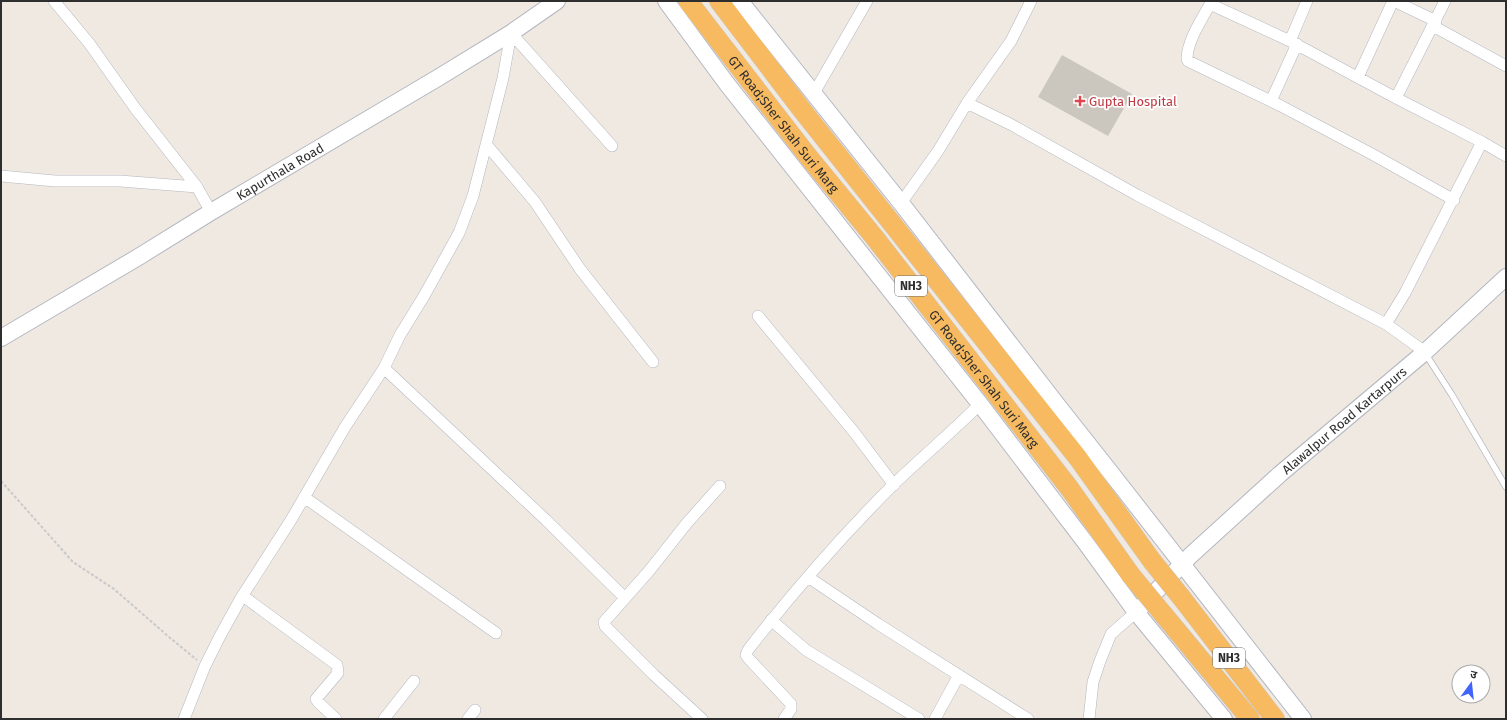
<svg xmlns="http://www.w3.org/2000/svg" width="1507" height="720" font-family="'Fira Sans','Noto Sans Devanagari',sans-serif">
<style>
.building{fill:#cbc7bf}
.lines{fill:none;stroke-linecap:round;stroke-linejoin:round}
.service-casing{stroke:#b4b7c1;stroke-width:7}
.minor-casing{stroke:#b4b7c1;stroke-width:12}
.secondary-casing{stroke:#b4b7c1;stroke-width:18}
.trunk-casing{stroke:#c9c9c9;stroke-width:20}
.path{stroke:#c9c9c9;stroke-width:2;stroke-dasharray:3 2;stroke-linecap:butt}
.service{stroke:#fff;stroke-width:5.5}
.minor{stroke:#fff;stroke-width:11}
.secondary{stroke:#fff;stroke-width:16}
.trunk{stroke:#f8ba60;stroke-width:19}
.trunk-bridge-casing{stroke:#c9c9c9;stroke-width:20;stroke-linecap:butt}
.trunk-bridge{stroke:#f8ba60;stroke-width:19}
.health-dot{fill:#e0444e;stroke:#fff;stroke-width:1.5}
.labels{text-anchor:middle;stroke-width:3.5;stroke-linejoin:round;paint-order:stroke}
.shield{fill:#fff;stroke:#6d6d6d;stroke-width:1}
.shield-label{font-size:12px;font-weight:bold;fill:#2e2e2e}
.health-label{font-size:13px;fill:#be3a42;stroke:#fff;text-anchor:start}
.street-label{font-size:13px;fill:#2e2e2e;stroke:#fff}
</style>
<rect width="100%" height="100%" fill="#efe9e1"/>
<path class="building" d="M1062,55l70,39 -24,42 -70,-39z"/>
<g class="lines">
<defs>
<path id="service" d="M1425,353l27,42 54,92"/>
<path id="minor" d="M54,1l35,42 46,65 62,79 14,25
M1212,1c-9,16 -25,40 -25,58l1,2 93,45 89,47 84,47
M1307,1l-17,40 106,57 86,44 24,14
M1394,1l42,20
M1210,4l80,37
M1433,26l73,40
M511,33l101,113
M1358,77l35,-76
M814,93l53,-92
M1396,98l49,-97
M1271,101l26,-57
M967,103l43,21 127,71 249,129 39,28
M486,144l49,58 45,67 73,93
M1,176l54,5h65l77,6
M901,203l37,-52 29,-48 44,-62 20,-40
M758,316l96,116 40,53
M1386,324l19,-31 77,-151
M384,368l162,152 79,78
M304,497l192,136
M808,577l70,47 150,95
M243,596l94,69 1,8 -22,26 2,3 18,17
M771,620l35,30 113,69
M184,719l21,-53 15,-30 21,-38 50,-78 54,-93 39,-59 16,-33 24,-39 35,-63 14,-37 30,-118 8,-45
M384,719l30,-38
M468,719l7,-9
M702,719l-48,-44 -49,-49 -1,-4 45,-51 38,-48 33,-37
M784,719l7,-10v-5l-42,-45 -3,-4 2,-5c45,-58 93,-113 145,-165 29,-28 59,-53 87,-81
M935,719l24,-44
M1089,719l4,-37 7,-21 11,-27 25,-22"/>
<g id="secondary">
<path d="M666,1l61,83 253,320 105,138 51,70 88,107"/>
<path d="M740,1l161,202 157,203 53,67 192,246"/>
<path id="s1" d="M1,338l139,-82 71,-44 225,-133 75,-46 46,-32"/>
<path id="s2" d="M1141,607l50,-52 89,-81 145,-122 81,-75"/>
</g>
<g id="trunk">
<path id="s3" d="M688,1l119,154 68,83 195,251 60,85"/>
<path d="M719,1l83,109 276,348 74,103"/>
<path d="M1181,597l94,122"/>
<path d="M1163,614l87,105"/>
</g>
</defs>
<use href="#service" class="service-casing"/>
<use href="#minor" class="minor-casing"/>
<use href="#secondary" class="secondary-casing"/>
<use href="#trunk" class="trunk-casing"/>
<path class="path" d="M1,481l72,81 41,27 55,48 28,23"/>
<use href="#service" class="service"/>
<use href="#minor" class="minor"/>
<use href="#secondary" class="secondary"/>
<use href="#trunk" class="trunk"/>
<defs>
<path id="trunk-bridge" d="M1152,561l29,36
M1130,574l33,40"/>
</defs>
<use href="#trunk-bridge" class="trunk-bridge-casing"/>
<use href="#trunk-bridge" class="trunk-bridge"/>
</g>
<path class="health-dot" d="M1078 95h4v4h4v4h-4v4h-4v-4h-4v-4h4z"/>
<g class="labels">
<g class="shield">
<rect x="895" y="276" width="32" height="20" rx="3"/>
<rect x="1213" y="648" width="32" height="20" rx="3"/>
</g>
<g class="shield-label">
<text x="911" y="290">NH3</text>
<text x="1229" y="662">NH3</text>
</g>
<g class="health-label">
<text x="1089" y="106">Gupta Hospital</text>
</g>
<g class="street-label">
<text dy="5" stroke="none"><textPath href="#s3" startOffset="156">GT Road;Sher Shah Suri Marg</textPath></text>
<text dy="5" stroke="none"><textPath href="#s1" startOffset="325">Kapurthala Road</textPath></text>
<text dy="5" stroke="none"><textPath href="#s3" startOffset="480">GT Road;Sher Shah Suri Marg</textPath></text>
<text dy="5" stroke="none"><textPath href="#s2" startOffset="276">Alawalpur Road Kartarpurs</textPath></text>
</g>
</g>
<rect width="1507" height="720" fill="none" stroke="#2e2e2e" stroke-width="4"/>
<g transform="translate(1471 684) rotate(15)"><circle r="19" fill="#ffffff" stroke="#ababab"/>
<path d="M0-3L7 15L0 10L-7 15Z" fill="#4264fb"/>
<text y="-6" font-size="11" font-weight="bold" text-anchor="middle" fill="#2e2e2e">उ</text>
</g>
</svg>
